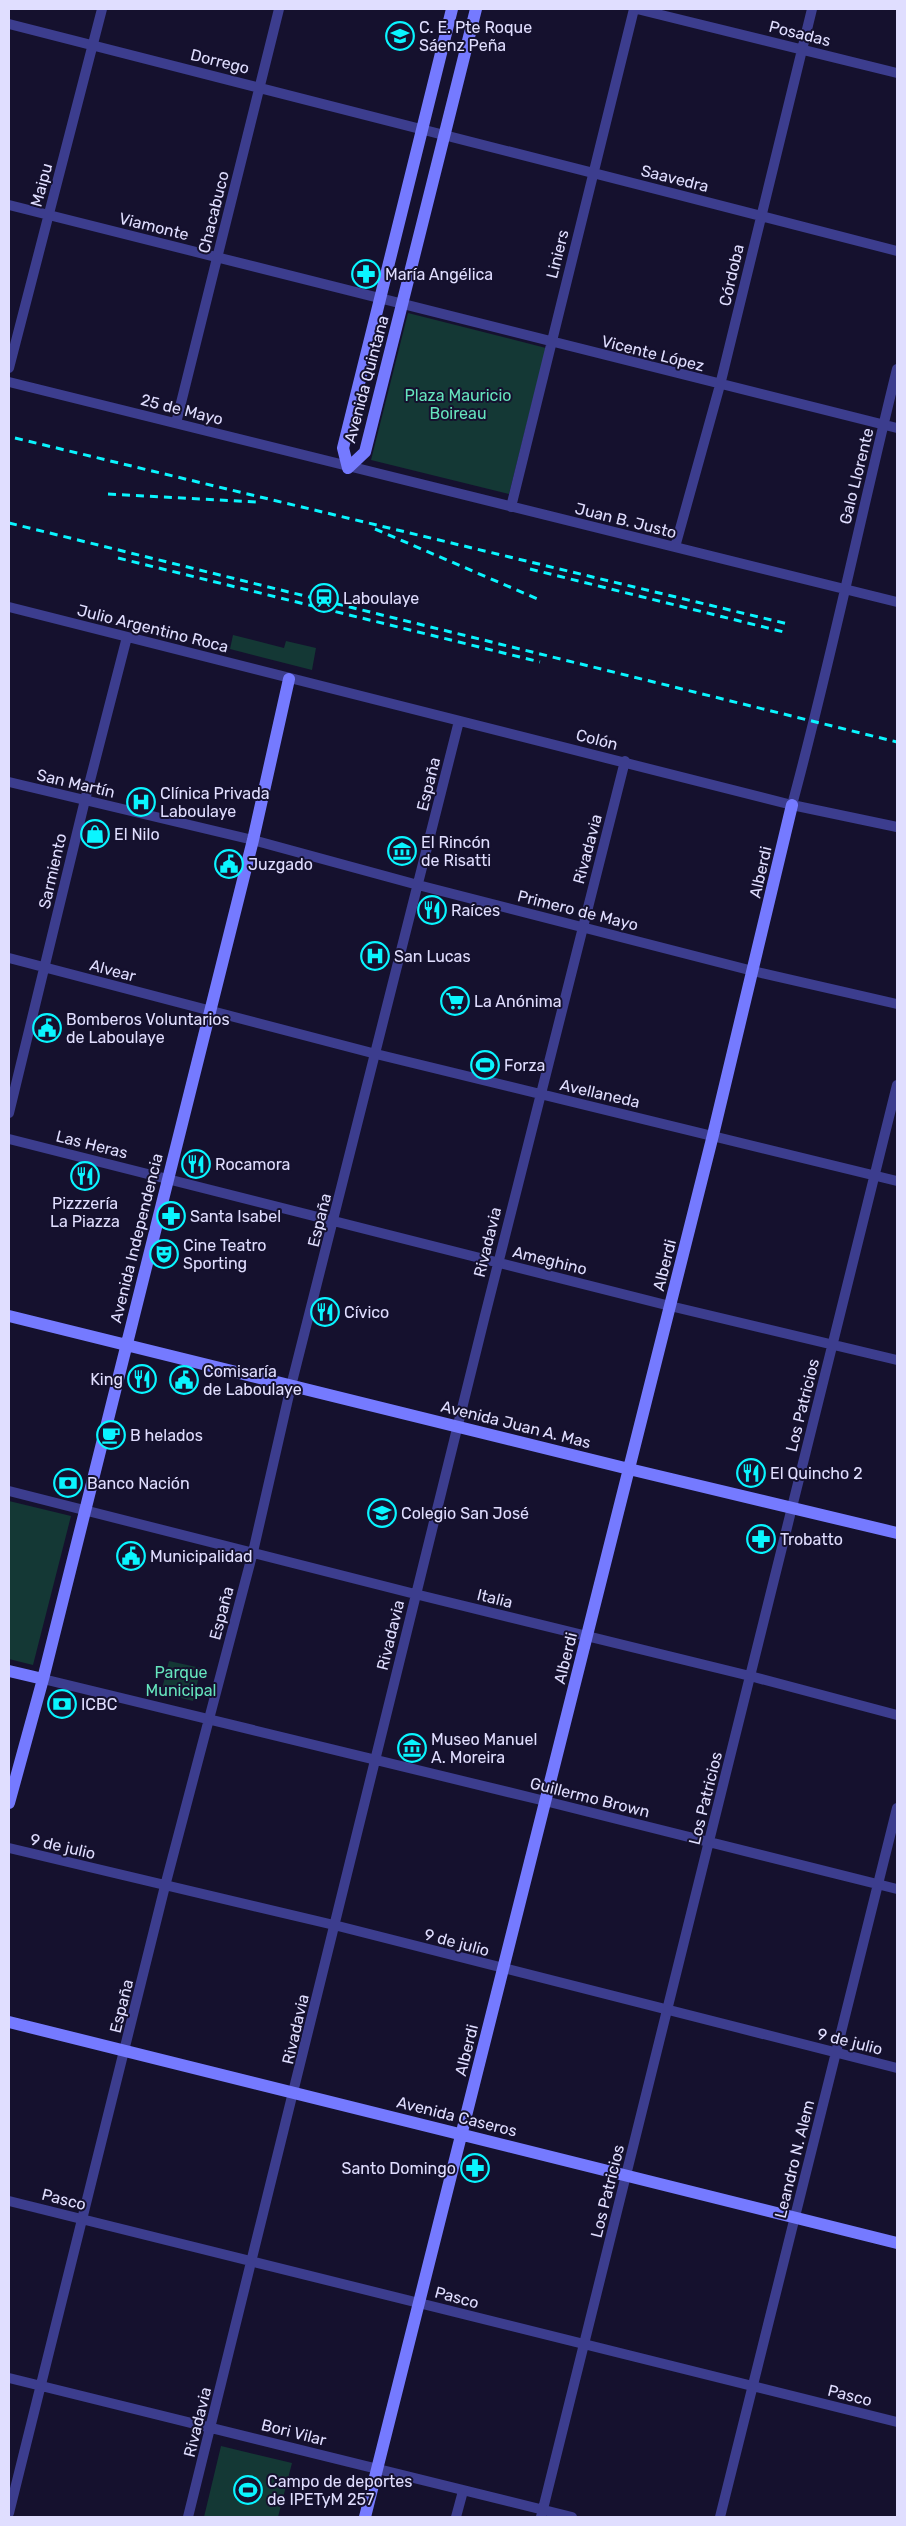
<svg xmlns="http://www.w3.org/2000/svg" width="906" height="2526" font-family="Rubik,sans-serif">
<style>
.green{fill:#143835}
.lines{fill:none;stroke-linecap:round;stroke-linejoin:round}
.minor{stroke:#3c3d8e;stroke-width:10}
.secondary{stroke:#757aff;stroke-width:12}
.rail{stroke:#0af5ff;stroke-width:3;stroke-dasharray:8 6;stroke-linecap:butt}
.labels{text-anchor:middle;stroke-width:4;stroke-linejoin:round;paint-order:stroke}
.poi-label{font-size:16px;fill:#e0deff;stroke:#15112e;text-anchor:start}
.street-label{font-size:16px;fill:#e0deff;stroke:#15112e}
.park-label{font-size:16px;fill:#65e4bd;stroke:#15112e}
</style>
<rect width="100%" height="100%" fill="#15112e"/>
<path class="green" d="M408,313l138,35 -37,146 -138,-34z
M233,635l51,13 2,-7 30,7 -4,22 -82,-21z
M9,1501l62,15 -38,149 -24,-6z
M169,1661l32,7 -8,33 -32,-8z
M221,2446l71,17 -14,54h-74z"/>
<g class="lines">
<path class="minor" d="M637,9l260,64
M9,24c296,74 592,151 888,227
M9,205l888,223
M9,368l93,-359
M9,382l888,220
M176,423l103,-414
M511,507l123,-498
M675,547l45,-162 92,-376
M9,607l783,198 105,22
M9,782l244,58 165,45 335,86 144,33
M792,805c39,-144 69,-291 105,-436
M9,958l367,96 521,127
M9,1113l76,-313 42,-163
M9,1139l661,167 227,54
M9,1491l406,103 335,82 147,39
M43,1679l502,122 352,88
M9,1848l325,77 563,143
M9,2201l888,221
M9,2378l563,139
M9,2513l156,-627 88,-334 38,-166 168,-665
M188,2517c148,-585 286,-1172 437,-1756
M456,2517l7,-26
M541,2517l356,-1432
M720,2517l177,-709"/>
<path class="secondary" d="M452,9l-109,439 5,20 17,-16 111,-443
M9,1316l620,153 268,64
M9,1671l34,8
M9,1803l34,-124 210,-839 36,-161
M9,2022l888,221
M365,2517l348,-1382 79,-330"/>
<path class="rail" d="M15,438l773,186
M108,494l150,8
M9,523l888,219
M375,529l165,71
M118,558l422,104
M530,569l258,64"/>
</g>
<defs>
<symbol id="school-ring" viewBox="-11 -11 22 22"><circle r="9.5" fill="#15112e" stroke="#0af5ff" stroke-width="1.5"/><path d="M0-5L7-2L0 1L-7-2ZM-4 1L0 2.5L4 1V4Q0 6-4 4Z" fill="#0af5ff"/></symbol>
<symbol id="pharmacy-ring" viewBox="-11 -11 22 22"><circle r="9.5" fill="#15112e" stroke="#0af5ff" stroke-width="1.5"/><path d="M-2-6h4v4h4v4h-4v4h-4v-4h-4v-4h4Z" fill="#0af5ff"/></symbol>
<symbol id="station-ring" viewBox="-11 -11 22 22"><circle r="9.5" fill="#15112e" stroke="#0af5ff" stroke-width="1.5"/><path d="M-3-6H3Q5-6 5-4V2Q5 4 3 4L4.5 6H3L1.5 4h-3L-3 6H-4.5L-3 4Q-5 4-5 2V-4Q-5-6-3-6ZM-3.5-4v3h7v-3ZM-3.5 1v1.5H-2V1ZM2 1v1.5H3.5V1Z" fill="#0af5ff"/></symbol>
<symbol id="hospital-ring" viewBox="-11 -11 22 22"><circle r="9.5" fill="#15112e" stroke="#0af5ff" stroke-width="1.5"/><path d="M-5-5h3v3.5h4V-5h3V5h-3V1.5h-4V5h-3Z" fill="#0af5ff"/></symbol>
<symbol id="shop-ring" viewBox="-11 -11 22 22"><circle r="9.5" fill="#15112e" stroke="#0af5ff" stroke-width="1.5"/><path d="M-5-2.5h2.3a2.7 3.5 0 0 1 5.4 0H5L5.5 6h-11ZM-1.5-2.5h3a1.5 2.3 0 0 0-3 0Z" fill="#0af5ff"/></symbol>
<symbol id="museum-ring" viewBox="-11 -11 22 22"><circle r="9.5" fill="#15112e" stroke="#0af5ff" stroke-width="1.5"/><path d="M0-6L6-3V-2H-6V-3ZM-5-1h2V3h-2ZM-1-1h2V3h-2ZM3-1h2V3H3ZM-6 4H6V6H-6Z" fill="#0af5ff"/></symbol>
<symbol id="civic-ring" viewBox="-11 -11 22 22"><circle r="9.5" fill="#15112e" stroke="#0af5ff" stroke-width="1.5"/><path d="M-.6-6.5H3V-4.5H.6V-3L4-1V1h2V6H-6V1h2V-1L-.6-3ZM-1.2 2.5V6h2.4V2.5Z" fill="#0af5ff"/></symbol>
<symbol id="restaurant-ring" viewBox="-11 -11 22 22"><circle r="9.5" fill="#15112e" stroke="#0af5ff" stroke-width="1.5"/><path d="M-5-6h1v4h1v-4h1v4h1v-4h1v5L-1.5 .5V6h-2V.5L-5-1ZM5-6V6H3V1.5H1.5Q1.5-4 5-6Z" fill="#0af5ff"/></symbol>
<symbol id="supermarket-ring" viewBox="-11 -11 22 22"><circle r="9.5" fill="#15112e" stroke="#0af5ff" stroke-width="1.5"/><path d="M-6-5.5h2.5l.6 2H6L4.5 2H-2.5L-4.4-4H-6ZM-1.5 3.2a1.3 1.3 0 1 0 .1 0ZM3 3.2a1.3 1.3 0 1 0 .1 0Z" fill="#0af5ff"/></symbol>
<symbol id="stadium-ring" viewBox="-11 -11 22 22"><circle r="9.5" fill="#15112e" stroke="#0af5ff" stroke-width="1.5"/><path d="M0-5a6.5 5 0 1 0 0 10a6.5 5 0 1 0 0-10ZM-3.5-1.8h7v3.6h-7Z" fill="#0af5ff"/></symbol>
<symbol id="theatre-ring" viewBox="-11 -11 22 22"><circle r="9.5" fill="#15112e" stroke="#0af5ff" stroke-width="1.5"/><path d="M-5-5.5Q0-4 5-5.5V0Q5 5 0 6Q-5 5-5 0ZM-3.3-2.5H-1v1.5H-3.3ZM1-2.5H3.3v1.5H1ZM-2.8 1Q0 5.5 2.8 1Z" fill="#0af5ff"/></symbol>
<symbol id="cafe-ring" viewBox="-11 -11 22 22"><circle r="9.5" fill="#15112e" stroke="#0af5ff" stroke-width="1.5"/><path d="M-5.5-4.5H6V0H3Q3 3.5 0 3.5H-2.5Q-5.5 3.5-5.5 0ZM3-3.2v2h1.7v-2ZM-6 4.5H4V6H-6Z" fill="#0af5ff"/></symbol>
<symbol id="bank-ring" viewBox="-11 -11 22 22"><circle r="9.5" fill="#15112e" stroke="#0af5ff" stroke-width="1.5"/><path d="M-6-4H6V4H-6ZM0-2.3a2.3 2.3 0 1 0 0 4.6a2.3 2.3 0 1 0 0-4.6Z" fill="#0af5ff"/></symbol>
</defs>
<g fill-rule="evenodd">
<use href="#school-ring" x="384" y="20" width="32" height="32"/>
<use href="#pharmacy-ring" x="350" y="258" width="32" height="32"/>
<use href="#station-ring" x="308" y="582" width="32" height="32"/>
<use href="#hospital-ring" x="125" y="786" width="32" height="32"/>
<use href="#shop-ring" x="79" y="818" width="32" height="32"/>
<use href="#museum-ring" x="386" y="835" width="32" height="32"/>
<use href="#civic-ring" x="213" y="848" width="32" height="32"/>
<use href="#restaurant-ring" x="416" y="894" width="32" height="32"/>
<use href="#hospital-ring" x="359" y="940" width="32" height="32"/>
<use href="#supermarket-ring" x="439" y="985" width="32" height="32"/>
<use href="#civic-ring" x="31" y="1012" width="32" height="32"/>
<use href="#stadium-ring" x="469" y="1049" width="32" height="32"/>
<use href="#restaurant-ring" x="180" y="1148" width="32" height="32"/>
<use href="#restaurant-ring" x="69" y="1160" width="32" height="32"/>
<use href="#pharmacy-ring" x="155" y="1200" width="32" height="32"/>
<use href="#theatre-ring" x="148" y="1238" width="32" height="32"/>
<use href="#restaurant-ring" x="309" y="1296" width="32" height="32"/>
<use href="#restaurant-ring" x="126" y="1363" width="32" height="32"/>
<use href="#civic-ring" x="168" y="1364" width="32" height="32"/>
<use href="#cafe-ring" x="95" y="1419" width="32" height="32"/>
<use href="#restaurant-ring" x="735" y="1457" width="32" height="32"/>
<use href="#bank-ring" x="52" y="1467" width="32" height="32"/>
<use href="#school-ring" x="366" y="1497" width="32" height="32"/>
<use href="#pharmacy-ring" x="745" y="1523" width="32" height="32"/>
<use href="#civic-ring" x="115" y="1540" width="32" height="32"/>
<use href="#bank-ring" x="46" y="1688" width="32" height="32"/>
<use href="#museum-ring" x="396" y="1732" width="32" height="32"/>
<use href="#pharmacy-ring" x="459" y="2152" width="32" height="32"/>
<use href="#stadium-ring" x="232" y="2474" width="32" height="32"/>
</g>
<g class="labels">
<g class="poi-label">
<text x="419" y="33">C. E. Pte Roque<tspan x="419" dy="18">Sáenz Peña</tspan></text>
<text x="385" y="280">María Angélica</text>
<text x="343" y="604">Laboulaye</text>
<text x="160" y="799">Clínica Privada<tspan x="160" dy="18">Laboulaye</tspan></text>
<text x="114" y="840">El Nilo</text>
<text x="421" y="848">El Rincón<tspan x="421" dy="18">de Risatti</tspan></text>
<text x="248" y="870">Juzgado</text>
<text x="451" y="916">Raíces</text>
<text x="394" y="962">San Lucas</text>
<text x="474" y="1007">La Anónima</text>
<text x="66" y="1025">Bomberos Voluntarios<tspan x="66" dy="18">de Laboulaye</tspan></text>
<text x="504" y="1071">Forza</text>
<text x="215" y="1170">Rocamora</text>
<text x="85" y="1209" text-anchor="middle">Pizzzería<tspan x="85" dy="18">La Piazza</tspan></text>
<text x="190" y="1222">Santa Isabel</text>
<text x="183" y="1251">Cine Teatro<tspan x="183" dy="18">Sporting</tspan></text>
<text x="344" y="1318">Cívico</text>
<text x="203" y="1377">Comisaría<tspan x="203" dy="18">de Laboulaye</tspan></text>
<text x="123" y="1385" text-anchor="end">King</text>
<text x="130" y="1441">B helados</text>
<text x="770" y="1479">El Quincho 2</text>
<text x="87" y="1489">Banco Nación</text>
<text x="401" y="1519">Colegio San José</text>
<text x="780" y="1545">Trobatto</text>
<text x="150" y="1562">Municipalidad</text>
<text x="81" y="1710">ICBC</text>
<text x="431" y="1745">Museo Manuel<tspan x="431" dy="18">A. Moreira</tspan></text>
<text x="456" y="2174" text-anchor="end">Santo Domingo</text>
<text x="267" y="2487">Campo de deportes<tspan x="267" dy="18">de IPETyM 257</tspan></text>
</g>
<g class="street-label">
<text transform="translate(800 33) rotate(14)" y="6">Posadas</text>
<text transform="translate(220 61) rotate(14)" y="6">Dorrego</text>
<text transform="translate(675 178) rotate(14)" y="6">Saavedra</text>
<text transform="translate(41 185) rotate(-75)" y="6">Maipu</text>
<text transform="translate(213 212) rotate(-76)" y="6">Chacabuco</text>
<text transform="translate(154 226) rotate(14)" y="6">Viamonte</text>
<text transform="translate(557 254) rotate(-76)" y="6">Liniers</text>
<text transform="translate(731 275) rotate(-77)" y="6">Córdoba</text>
<text transform="translate(653 353) rotate(14)" y="6">Vicente López</text>
<text transform="translate(366 379) rotate(-75)" y="6">Avenida Quintana</text>
<text transform="translate(182 409) rotate(14)" y="6">25 de Mayo</text>
<text transform="translate(856 476) rotate(-76)" y="6">Galo Llorente</text>
<text transform="translate(626 520) rotate(14)" y="6">Juan B. Justo</text>
<text transform="translate(153 628) rotate(14)" y="6">Julio Argentino Roca</text>
<text transform="translate(597 739) rotate(14)" y="6">Colón</text>
<text transform="translate(76 783) rotate(13)" y="6">San Martín</text>
<text transform="translate(428 784) rotate(-76)" y="6">España</text>
<text transform="translate(587 849) rotate(-75)" y="6">Rivadavia</text>
<text transform="translate(52 871) rotate(-77)" y="6">Sarmiento</text>
<text transform="translate(760 872) rotate(-77)" y="6">Alberdi</text>
<text transform="translate(578 910) rotate(14)" y="6">Primero de Mayo</text>
<text transform="translate(113 970) rotate(15)" y="6">Alvear</text>
<text transform="translate(600 1093) rotate(13)" y="6">Avellaneda</text>
<text transform="translate(92 1144) rotate(14)" y="6">Las Heras</text>
<text transform="translate(319 1220) rotate(-76)" y="6">España</text>
<text transform="translate(136 1238) rotate(-76)" y="6">Avenida Independencia</text>
<text transform="translate(487 1242) rotate(-76)" y="6">Rivadavia</text>
<text transform="translate(550 1260) rotate(14)" y="6">Ameghino</text>
<text transform="translate(664 1265) rotate(-76)" y="6">Alberdi</text>
<text transform="translate(802 1405) rotate(-76)" y="6">Los Patricios</text>
<text transform="translate(516 1424) rotate(14)" y="6">Avenida Juan A. Mas</text>
<text transform="translate(495 1598) rotate(14)" y="6">Italia</text>
<text transform="translate(221 1613) rotate(-75)" y="6">España</text>
<text transform="translate(390 1635) rotate(-76)" y="6">Rivadavia</text>
<text transform="translate(565 1658) rotate(-76)" y="6">Alberdi</text>
<text transform="translate(590 1797) rotate(14)" y="6">Guillermo Brown</text>
<text transform="translate(705 1798) rotate(-76)" y="6">Los Patricios</text>
<text transform="translate(63 1846) rotate(13)" y="6">9 de julio</text>
<text transform="translate(457 1942) rotate(15)" y="6">9 de julio</text>
<text transform="translate(121 2006) rotate(-76)" y="6">España</text>
<text transform="translate(295 2029) rotate(-77)" y="6">Rivadavia</text>
<text transform="translate(850 2041) rotate(14)" y="6">9 de julio</text>
<text transform="translate(466 2050) rotate(-76)" y="6">Alberdi</text>
<text transform="translate(457 2116) rotate(14)" y="6">Avenida Caseros</text>
<text transform="translate(794 2159) rotate(-76)" y="6">Leandro N. Alem</text>
<text transform="translate(607 2191) rotate(-76)" y="6">Los Patricios</text>
<text transform="translate(64 2199) rotate(14)" y="6">Pasco</text>
<text transform="translate(457 2297) rotate(15)" y="6">Pasco</text>
<text transform="translate(850 2395) rotate(14)" y="6">Pasco</text>
<text transform="translate(197 2422) rotate(-76)" y="6">Rivadavia</text>
<text transform="translate(294 2432) rotate(14)" y="6">Bori Vilar</text>
</g>
<g class="park-label">
<text x="458" y="401">Plaza Mauricio<tspan x="458" dy="18">Boireau</tspan></text>
<text x="181" y="1678">Parque<tspan x="181" dy="18">Municipal</tspan></text>
</g>
</g>
<rect width="906" height="2526" fill="none" stroke="#e0deff" stroke-width="20"/>
</svg>
